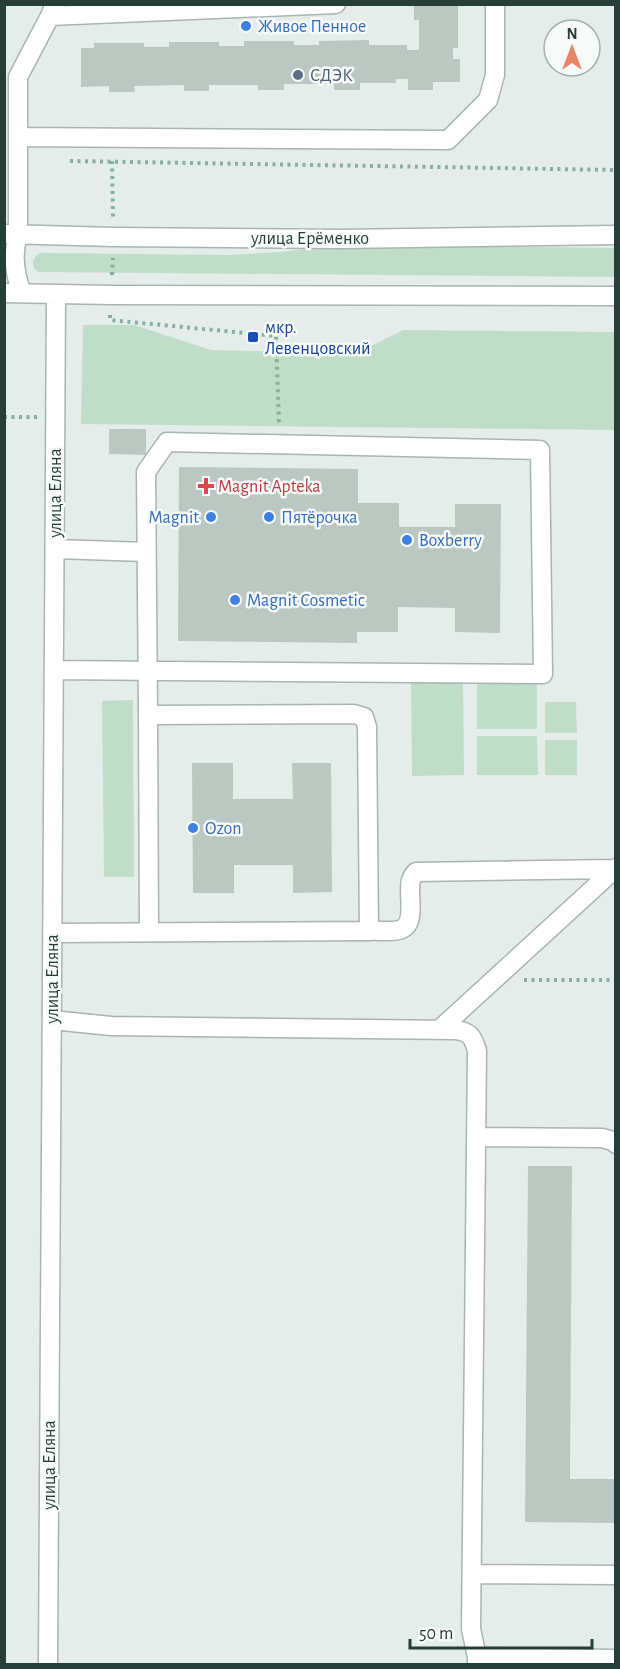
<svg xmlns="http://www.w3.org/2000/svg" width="620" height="1669" font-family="'Alegreya Sans',sans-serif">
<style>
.green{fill:#c0ddc7}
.building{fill:#bbc8c2}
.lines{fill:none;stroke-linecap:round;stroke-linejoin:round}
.minor-casing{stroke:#a8b5b1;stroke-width:21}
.path{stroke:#88afa2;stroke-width:4;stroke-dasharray:3 4.5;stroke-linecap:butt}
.minor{stroke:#fff;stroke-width:18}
.shop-dot{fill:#3f7fe0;stroke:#f6faf8;stroke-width:2}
.service-dot{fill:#5c6f8a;stroke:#f6faf8;stroke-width:2}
.transit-dot{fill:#1a4fb4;stroke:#f6faf8;stroke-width:2}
.health-dot{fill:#e0444e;stroke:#f6faf8;stroke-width:2}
.labels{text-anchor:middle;stroke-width:5;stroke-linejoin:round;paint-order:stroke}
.shop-label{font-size:18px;fill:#366cbe;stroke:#f6faf8;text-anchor:start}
.service-label{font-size:18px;fill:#4e5e75;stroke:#f6faf8;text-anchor:start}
.street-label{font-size:18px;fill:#253e37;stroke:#f6faf8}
.transit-label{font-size:18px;fill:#164399;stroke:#f6faf8;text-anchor:start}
.health-label{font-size:18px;fill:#be3a42;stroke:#f6faf8;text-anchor:start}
</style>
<rect width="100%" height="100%" fill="#e5edea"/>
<path class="green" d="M334,245l282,3 -1,29 -576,-5c-9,-5 -8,-14 1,-19l191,2 50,-3z
M83,325h51l77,25 146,3 46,-23 212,2v98l-534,-6z
M477,682h60v47h-60z
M411,683h52l1,92 -52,1z
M133,700l1,177h-30l-2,-176z
M545,702h31l1,31h-32z
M477,736h60l1,39h-61z
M545,740h32v35h-32z"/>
<path class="building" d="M414,4h44v44h-5v11h7v23h-27v8h-25v-11h-12v4h-36v7h-26v-6h-50v6h-26v-5h-49v6h-25v-6l-50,1 1,6h-26v-6l-28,1v-39h13v-5h50v4h25v-5h50v4h25v-5h50v4h25v-4l50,-1v5h38v5h12v-30h-5z
M109,429h37v26l-37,-1z
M179,467l179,2v34h41v24h56v-23h46l-1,129 -45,-1v-24l-57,-1v25h-41v11l-179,-2z
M192,763h41v36h60l-1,-36h39l1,129 -39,1v-28h-59v28h-41z
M528,1166h44l-2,313h46v44l-91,-1z"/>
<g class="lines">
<defs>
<path id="minor" d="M50,16l286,-12
M18,137l430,3 40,-40 7,-25v-71
M4,234l110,3 229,2 273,-4
M4,293l108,2 504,1
M22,293c-8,-20 -10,-38 -4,-58v-158l32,-61 5,-12
M55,549l91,3
M54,670l489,4 -3,-224 -373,-8 -21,30 2,243
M369,931c10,-1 24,2 33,-2 15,-7 5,-36 9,-49 1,-3 3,-6 5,-8l198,-3
M52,933l317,-2 -2,-204 -3,-10 -10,-3 -206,1 1,217
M52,1020l59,6 343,4c15,1 19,6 23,21l-6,578 6,28
M440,1029l176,-161
M476,1137l126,1 11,3 3,3
M472,1574l144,1
M48,1664l8,-1370
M477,1664v-7l137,2v5"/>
</defs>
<use href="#minor" class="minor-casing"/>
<path class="path" d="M70,161l546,9
M112,161l1,57
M112,275l1,-17
M110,315v5l166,16 3,88
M4,417h33
M524,980h92"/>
<use href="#minor" class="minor"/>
</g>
<g class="shop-dot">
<circle cx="246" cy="26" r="6"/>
<circle cx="211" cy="517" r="6"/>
<circle cx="269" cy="517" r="6"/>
<circle cx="407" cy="540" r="6"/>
<circle cx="235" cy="600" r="6"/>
<circle cx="193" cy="828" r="6"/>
</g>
<circle class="service-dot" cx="298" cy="75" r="6"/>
<rect class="transit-dot" x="247" y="331" width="12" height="12" rx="3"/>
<path class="health-dot" d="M203 477h6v6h6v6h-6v6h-6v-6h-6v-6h6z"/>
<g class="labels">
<g class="shop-label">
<text x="258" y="32">Живое Пенное</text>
<text x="199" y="523" text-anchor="end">Magnit</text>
<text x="281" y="523">Пятёрочка</text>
<text x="419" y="546">Boxberry</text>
<text x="247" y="606">Magnit Cosmetic</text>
<text x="205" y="834">Ozon</text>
</g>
<g class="service-label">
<text x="310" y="81">СДЭК</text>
</g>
<g class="street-label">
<text x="310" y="244">улица Ерёменко</text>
<text transform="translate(55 493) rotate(-90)" y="6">улица Еляна</text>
<text transform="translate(52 979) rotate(-90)" y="6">улица Еляна</text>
<text transform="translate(49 1465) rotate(-90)" y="6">улица Еляна</text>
</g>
<g class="transit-label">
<text x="265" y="333">мкр.<tspan x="265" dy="21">Левенцовский</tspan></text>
</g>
<g class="health-label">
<text x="218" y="492">Magnit Apteka</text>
</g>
</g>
<rect width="620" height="1669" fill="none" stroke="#253e37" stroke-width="12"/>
<g transform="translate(572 48)"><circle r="28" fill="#f6faf8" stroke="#a2afab" stroke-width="1.5"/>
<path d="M0-4.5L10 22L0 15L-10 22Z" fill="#e98467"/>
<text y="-9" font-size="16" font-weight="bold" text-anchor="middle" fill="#253e37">N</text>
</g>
<path d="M410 1639v9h182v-9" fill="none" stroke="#253e37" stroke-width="3"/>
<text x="419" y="1639" font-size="18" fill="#253e37" stroke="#f6faf8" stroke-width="4.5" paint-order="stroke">50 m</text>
</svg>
